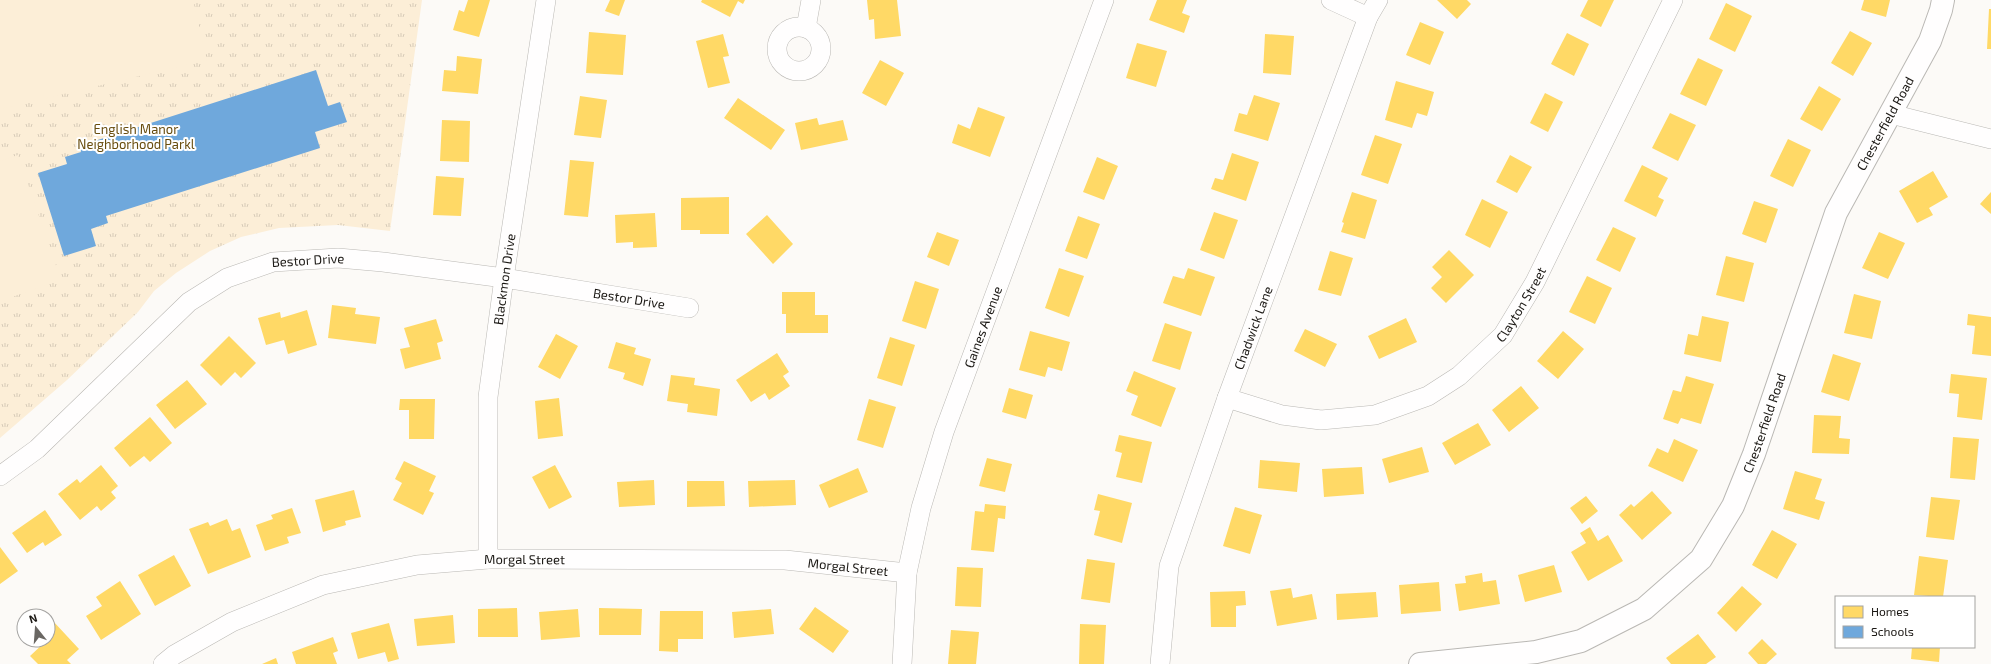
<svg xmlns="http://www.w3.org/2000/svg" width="1991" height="664" font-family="'Exo 2',sans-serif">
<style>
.grass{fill:url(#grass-tufts)}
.garden{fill:#fceed7}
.homes{fill:#ffd966}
.schools{fill:#6fa8dc}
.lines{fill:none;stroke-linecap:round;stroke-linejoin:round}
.street-casing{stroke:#bab8b4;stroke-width:20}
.secondary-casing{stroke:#bab8b4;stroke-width:24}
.street{stroke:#fffefe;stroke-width:19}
.secondary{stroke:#fffefe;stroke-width:22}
.labels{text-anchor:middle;stroke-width:4;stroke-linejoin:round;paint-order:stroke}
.street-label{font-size:13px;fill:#1b1814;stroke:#fff}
.park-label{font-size:13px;fill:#684c0d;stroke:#fff}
</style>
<defs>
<pattern id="grass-tufts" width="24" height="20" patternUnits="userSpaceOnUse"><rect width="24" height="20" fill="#fceed7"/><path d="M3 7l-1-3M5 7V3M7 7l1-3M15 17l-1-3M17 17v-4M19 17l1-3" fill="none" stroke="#d7cbb8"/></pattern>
</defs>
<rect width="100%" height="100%" fill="#fcfaf7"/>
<path class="grass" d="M0,0h422l-32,231 -52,-6 -59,3 -38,9 -31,14 -34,22 -22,18 -16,21 -71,68 -67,58z"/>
<path class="garden" d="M0,0h193l14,60 -207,49z
M18,155l43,125 -61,21v-140z"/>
<path class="homes" d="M468,0h22l-11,37 -26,-7 6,-20 5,2z
M610,0h15l-6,16 -14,-5z
M702,0h43l-2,4 -5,-3 -8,16 -29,-15z
M867,0h30l4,36 -26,3 -1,-20 -5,1z
M1157,0h30l-5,13 8,3 -6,17 -35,-13z
M1437,0h30l4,4 -14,15z
M1588,0h26l-13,27 -21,-11z
M1864,0h26l-4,17 -25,-7z
M1726,3l26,13 -17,36 -26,-13z
M1989,9h2v40h-4z
M1420,22l24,10 -14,33 -24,-10z
M1850,31l22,12 -19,33 -22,-13z
M589,32l37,3 -3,40 -37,-2z
M1567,33l22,11 -15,32 -23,-12z
M723,34l6,22 -6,1 7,26 -22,5 -12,-47z
M1265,34l29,2 -3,39 -28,-2z
M1137,43l30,8 -11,36 -30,-9z
M457,56l25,3 -4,35 -36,-3 2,-21 12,1z
M1698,58l25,12 -17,36 -26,-12z
M880,60l24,13 -18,33 -24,-13z
M1396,81l38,11 -7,24 -10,-3 -5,15 -27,-8z
M1819,86l22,13 -19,32 -22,-12z
M1545,93l18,9 -15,30 -18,-9z
M1254,95l26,8 -12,38 -34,-10 5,-18 8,2z
M580,96l27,4 -6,38 -27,-3z
M738,98l47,32 -14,20 -47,-32z
M978,107l27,10 -15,40 -38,-14 6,-19 12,5z
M1670,113l26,12 -18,36 -26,-13z
M817,118l2,7 24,-5 5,20 -47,10 -6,-27z
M442,120l28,1 -1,41 -29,-1z
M1375,135l27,9 -14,40 -27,-9z
M1788,139l23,11 -18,37 -23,-11z
M1232,153l27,9 -13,39 -35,-12 4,-11 8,2z
M1510,155l22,12 -15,26 -21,-11z
M1097,157l21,9 -14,34 -21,-8z
M570,160l24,2 -6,55 -24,-2z
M1642,165l26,13 -10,19 6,3 -8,17 -32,-16z
M1933,171l15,26 -19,11 4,7 -16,8 -18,-32z
M436,176l28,2 -3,38 -28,-1z
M1352,192l25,8 -12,39 -24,-7 3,-9 -2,-1z
M1991,192v22l-11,-10z
M729,197v37h-29v-4h-19v-32z
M1482,199l26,13 -18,36 -25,-13z
M1754,201l24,8 -12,34 -24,-9z
M1214,212l24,8 -14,39 -24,-9z
M655,213l2,34 -24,1v-6l-17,1 -1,-28z
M767,215l26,29 -20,20 -27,-30z
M1078,216l22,8 -13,35 -22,-8z
M1613,227l23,11 -16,34 -24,-12z
M937,232l22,8 -10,26 -22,-9z
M1879,232l26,11 -17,36 -26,-11z
M1449,250l25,25 -28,28 -15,-15 11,-11 -10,-10z
M1330,251l23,7 -12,38 -23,-6z
M1726,256l28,7 -10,39 -28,-7z
M1059,268l25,8 -15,41 -24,-9z
M1188,268l27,9 -14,39 -38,-13 10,-27 11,3z
M1587,276l25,12 -17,36 -26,-12z
M915,281l24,8 -13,40 -24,-8z
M782,292h33v23h13v18h-42v-19h-4z
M1854,294l27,7 -9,38 -28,-6z
M332,305l24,3 -1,6 25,3 -4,27 -48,-6z
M307,310l10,35 -29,9 -4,-14 -18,5 -8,-27 22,-6 1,6z
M1968,314l23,3v39l-19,-2 3,-28 -8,-1z
M1702,316l27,6 -8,40 -37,-8 4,-20 10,2z
M1406,318l11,24 -38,17 -11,-23z
M436,319l7,22 -6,2 4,16 -36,10 -5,-20 10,-2 -6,-19z
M1165,323l27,9 -12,38 -28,-9z
M1305,329l32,15 -12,23 -31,-16z
M1030,331l40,11 -8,29 -14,-4 -3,10 -26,-7z
M1563,331l21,18 -26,30 -21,-18z
M556,334l22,12 -18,33 -22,-12z
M229,336l27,27 -15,15 -6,-6 -14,14 -21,-21z
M890,337l25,8 -13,41 -25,-8z
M616,342l20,6 -2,6 17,5 -8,27 -20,-7 2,-6 -17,-5z
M777,353l12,19 -6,4 7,10 -21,14 -4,-7 -14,9 -15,-22z
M1833,354l28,9 -12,38 -28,-9z
M1134,371l42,17 -15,39 -30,-12 7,-19 -12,-5z
M1951,374l36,4 -5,42 -25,-3 2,-23 -10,-1z
M671,375l24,3 -1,7 26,4 -3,27 -30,-4 1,-8 -21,-3z
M1686,376l28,8 -13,40 -20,-6 -3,6 -15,-5 10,-29 8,2z
M187,380l20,24 -32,25 -19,-24z
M1521,386l18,22 -30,24 -17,-22z
M1009,388l24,7 -7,24 -24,-7z
M559,398l4,38 -25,3 -3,-38z
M400,399h35l-1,40h-25v-29h-10z
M869,399l27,8 -13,41 -26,-8z
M1814,415l27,1 -2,22 11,1 -1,15 -37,-1z
M150,417l22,26 -22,19 -6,-6 -14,11 -16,-19z
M1478,423l13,22 -36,20 -13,-22z
M1119,435l33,7 -10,41 -26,-6 6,-24 -7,-2z
M1953,437l26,2 -4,41 -25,-2z
M1674,439l24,11 -15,32 -35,-16 9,-18 11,5z
M1422,447l7,25 -40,11 -7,-24z
M987,458l25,6 -7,28 -26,-6z
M1260,460l40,3 -3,29 -39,-4z
M404,461l32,15 -7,15 5,2 -11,22 -30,-15 9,-17 -7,-4z
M101,465l17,21 -7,6 5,6 -15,13 -4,-5 -17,14 -22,-26 19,-15 3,4z
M555,465l17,32 -23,12 -17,-32z
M1362,467l2,27 -40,3 -2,-28z
M858,468l10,24 -39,16 -10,-23z
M1795,471l27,8 -7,20 10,3 -6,18 -36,-11z
M654,480l1,25 -36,2 -2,-25z
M795,480l1,25 -47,2 -1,-26z
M687,481h37l1,25 -38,1z
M354,490l7,27 -16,4 1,4 -23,7 -8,-32z
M1652,491l20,22 -30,27 -23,-25 12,-11 3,3z
M1098,494l34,9 -10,40 -28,-8 6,-24 -6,-1z
M1586,496l12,15 -16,13 -12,-16z
M1931,497l29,3 -6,40 -28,-3z
M985,504l21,2 -1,13 -7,-1 -4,34 -23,-2 4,-39 9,1z
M1235,507l27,8 -12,39 -27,-8z
M292,508l9,25 -14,4 2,6 -24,8 -9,-26 17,-6 -2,-4z
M45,510l17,25 -17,11 -2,-4 -16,11 -15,-20z
M227,519l5,12 8,-3 11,29 -43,17 -19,-45 19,-7 2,4z
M1590,527l8,14 10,-6 15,26 -35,20 -17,-29 15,-9 -6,-10z
M1772,530l25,14 -20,35 -25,-14z
M0,547l18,24 -18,13z
M174,555l17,31 -36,20 -17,-31z
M1919,556l29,4 -5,37 -29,-2z
M1087,559l28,4 -5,40 -29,-4z
M1554,565l8,27 -37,10 -7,-27z
M957,567l26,1 -2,39 -26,-1z
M1482,573l1,9 13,-2 4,24 -41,7 -4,-27 11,-1 -1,-7z
M120,581l21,33 -40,26 -15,-24 16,-10 -6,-9z
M1439,582l2,29 -40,3 -2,-29z
M1742,586l20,18 -26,28 -19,-19z
M1291,588l2,10 19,-4 5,25 -40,7 -7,-35z
M1245,591l1,14 -10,1v21h-25l-1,-35z
M1376,592l2,25 -41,3 -1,-26z
M815,607l34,24 -16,22 -34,-24z
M517,608l1,29h-40v-28z
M599,608l43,1 -1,26h-42z
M578,609l2,28 -39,3 -2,-28z
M771,609l3,25 -40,4 -2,-26z
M660,611h43v28h-25v13l-19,-1z
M453,615l2,28 -38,3 -3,-27z
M53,621l26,28 -12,11 4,4h-33l-8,-8 15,-14 -2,-2h5v-15z
M389,623l10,36 -11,3 -3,-10 -27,7 -7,-26z
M1080,624l26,1 -2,39h-25z
M951,630l28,2 -3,32h-28z
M1698,634l18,23 -10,7h-35l-5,-6z
M333,637l5,14 -5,2 4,11h-41l-4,-12z
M1762,639l15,15 -11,10h-8l-10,-11z
M1912,647h28l-1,15 -28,-3z
M276,658l2,6h-16z"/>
<path class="schools" d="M316,70l12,36 12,-4 7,20 -32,10 5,16 -214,68 2,7 -17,6 5,17 -32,10 -26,-83 29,-9 -2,-7 16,-5 -2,-6z"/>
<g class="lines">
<defs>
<g id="street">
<path d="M1331,0l37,17"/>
<circle cx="799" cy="49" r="22"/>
<path d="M806,28l5,-28"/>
<path d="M1891,114l100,25"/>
<path id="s1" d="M1227,398l55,17 39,5 54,-5 53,-19 31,-20 44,-41 32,-53 138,-282"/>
<path id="s2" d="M0,476l37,-27 152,-147 38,-24 46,-16 65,-4 45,4 121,16 185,30"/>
<path id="s3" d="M488,559v-162l16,-119 42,-278"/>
<path id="s4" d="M163,664l11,-9 58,-33 91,-37 94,-20 71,-6 297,1 122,13"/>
<path id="s5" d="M902,664l5,-91 14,-65 23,-76 160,-432"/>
<path id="s6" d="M1160,664l9,-98 58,-168 141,-381 10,-17"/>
</g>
<g id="secondary">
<path id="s7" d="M1420,664l116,-12 45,-11 63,-32 57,-50 32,-53 21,-52 82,-241 94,-172 11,-31 2,-10"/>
</g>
</defs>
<use href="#street" class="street-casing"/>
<use href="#secondary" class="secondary-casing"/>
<use href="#street" class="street"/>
<use href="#secondary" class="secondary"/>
</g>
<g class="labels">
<g class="street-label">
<text dy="5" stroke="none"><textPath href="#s7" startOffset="784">Chesterfield Road</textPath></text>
<text dy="5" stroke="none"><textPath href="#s2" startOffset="386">Bestor Drive</textPath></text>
<text dy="5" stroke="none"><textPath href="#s3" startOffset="281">Blackmon Drive</textPath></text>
<text dy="5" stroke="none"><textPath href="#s2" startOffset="710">Bestor Drive</textPath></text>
<text dy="5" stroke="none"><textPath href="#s1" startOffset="340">Clayton Street</textPath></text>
<text dy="5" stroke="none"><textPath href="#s5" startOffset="349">Gaines Avenue</textPath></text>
<text dy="5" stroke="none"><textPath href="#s6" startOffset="351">Chadwick Lane</textPath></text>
<text dy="5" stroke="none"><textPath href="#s7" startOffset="460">Chesterfield Road</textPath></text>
<text dy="5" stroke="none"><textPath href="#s4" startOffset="383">Morgal Street</textPath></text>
<text dy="5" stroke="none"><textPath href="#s4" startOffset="707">Morgal Street</textPath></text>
</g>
<g class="park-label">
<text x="136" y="134">English Manor<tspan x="136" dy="15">Neighborhood Parkl</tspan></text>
</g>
</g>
<rect x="1835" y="596" width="140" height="52" fill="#ffffff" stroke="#a4a3a1"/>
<rect x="1843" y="606" width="20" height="12" fill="#ffd966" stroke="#a4a3a1"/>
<text x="1871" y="616" font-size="12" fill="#1b1814">Homes</text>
<rect x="1843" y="626" width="20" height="12" fill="#6fa8dc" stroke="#a4a3a1"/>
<text x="1871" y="636" font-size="12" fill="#1b1814">Schools</text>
<g transform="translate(36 628) rotate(343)"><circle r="19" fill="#ffffff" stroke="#a4a3a1"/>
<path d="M0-3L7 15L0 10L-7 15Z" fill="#6a6763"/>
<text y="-6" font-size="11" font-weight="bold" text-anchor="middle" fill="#1b1814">N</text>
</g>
</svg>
